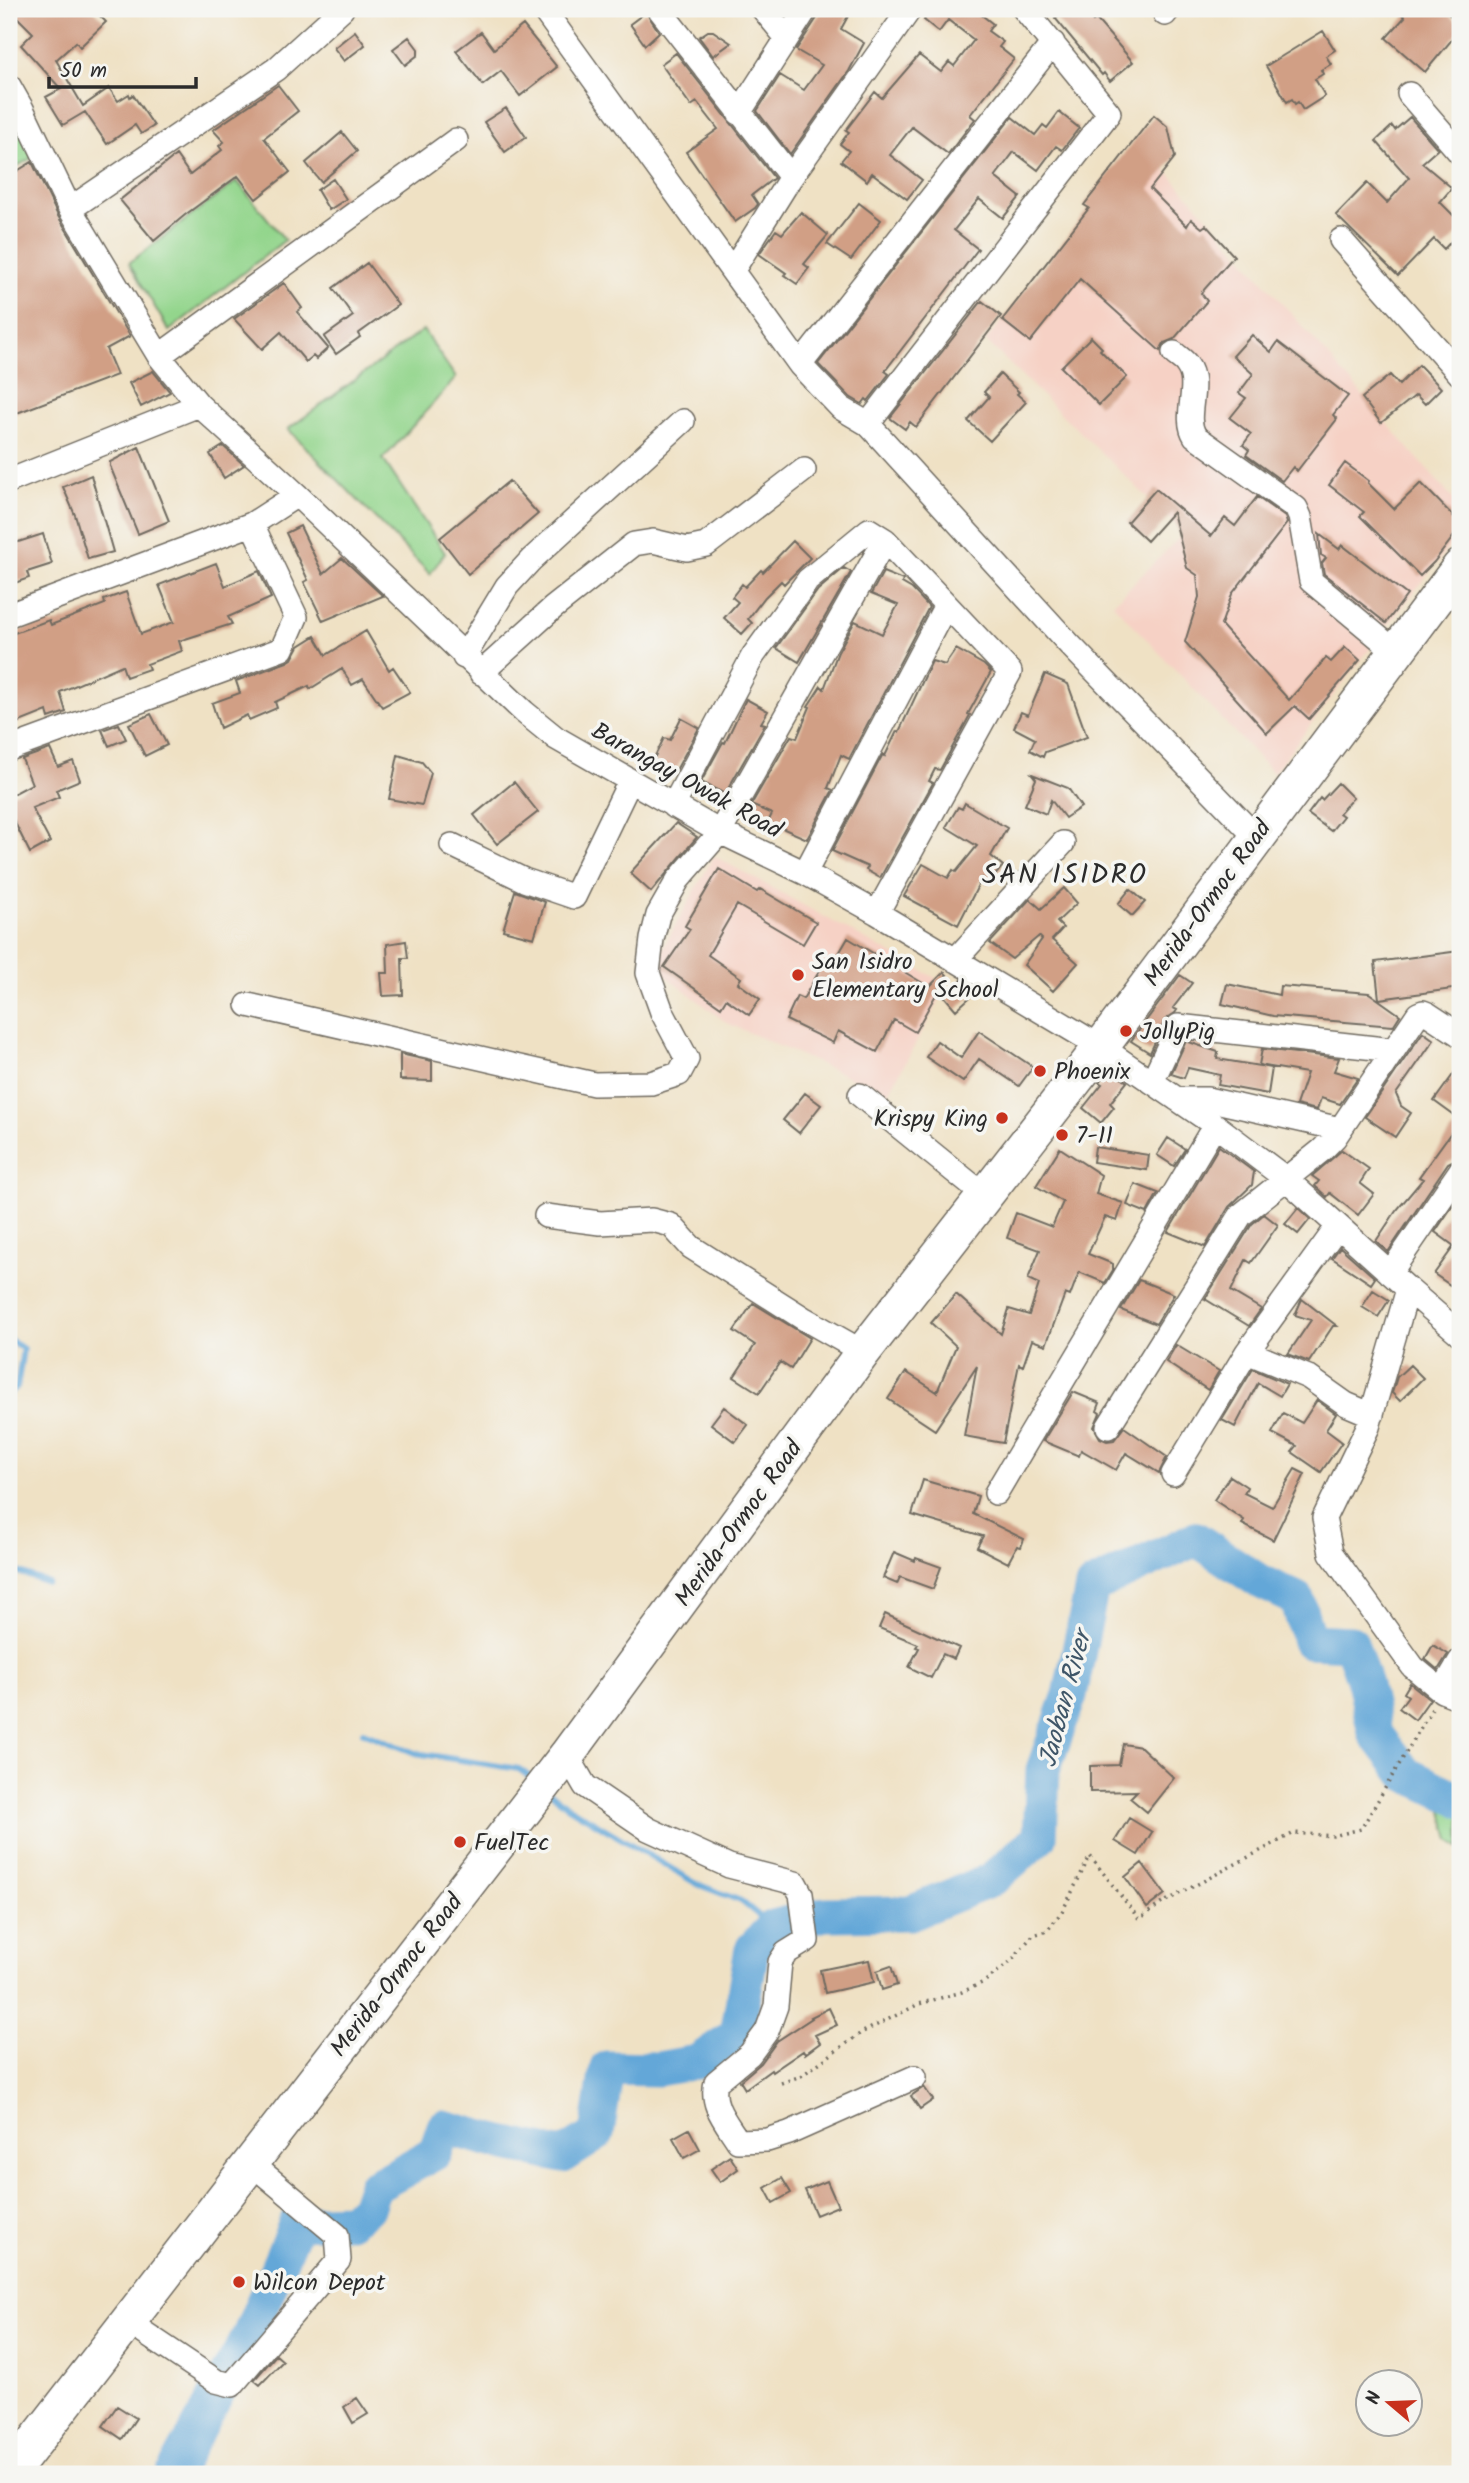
<svg xmlns="http://www.w3.org/2000/svg" width="1469" height="2483" font-family="Kalam,sans-serif">
<style>
.built{fill:#f6d1c5}
.green{fill:#93d58c;stroke:#5f805c;stroke-width:2}
.lines{fill:none;stroke-linecap:round;stroke-linejoin:round}
.stream{stroke:#63a7d8;stroke-width:6}
.river{stroke:#63a7d8;stroke-width:35}
.building{fill:#d19f85}
.minor-casing{stroke:#706b61;stroke-width:26}
.highway-casing{stroke:#706b61;stroke-width:38}
.path{stroke:#706b61;stroke-width:3.5;stroke-dasharray:2 5;stroke-linecap:butt}
.minor{stroke:#fff;stroke-width:23}
.highway{stroke:#fff;stroke-width:35}
.poi-dot{fill:#c8321e;stroke:#f6f6f2;stroke-width:2.5}
.labels{text-anchor:middle;stroke-width:7;stroke-linejoin:round;paint-order:stroke}
.street-label{font-size:24px;fill:#2b2b2b;stroke:#f6f6f2}
.poi-label{font-size:24px;fill:#2b2b2b;stroke:#f6f6f2;text-anchor:start}
.water-label{font-size:26px;font-style:italic;fill:#3f5668;stroke:#f6f6f2}
.quarter-label{font-size:28px;letter-spacing:2px;fill:#2b2b2b;stroke:#f6f6f2}
</style>
<rect width="100%" height="100%" fill="#f6f6f2"/>
<filter id="ink" filterUnits="userSpaceOnUse"><feTurbulence type="fractalNoise" baseFrequency=".0143" numOctaves="2"/><feDisplacementMap in="SourceGraphic" scale="14" xChannelSelector="R" yChannelSelector="G"/><feConvolveMatrix kernelMatrix="1 2 1 2 8 2 1 2 1" color-interpolation-filters="sRGB"/></filter>
<filter id="wash" filterUnits="userSpaceOnUse"><feTurbulence type="fractalNoise" baseFrequency=".00686" numOctaves="4" result="noise"/><feDisplacementMap in="SourceGraphic" scale="28" xChannelSelector="R" yChannelSelector="G"/><feGaussianBlur stdDeviation="1.57" result="paint"/><feColorMatrix in="noise" values="0 0 0 0 0 0 0 0 0 0 0 0 0 0 0 0 0 1.4 0 .05"/><feComposite in="paint" operator="in"/></filter>
<g filter="url(#wash)">
<rect width="100%" height="100%" fill="#efe1c4"/>
<path class="built" d="M1141,141l319,366v26l-187,240 -160,-169 71,-71 -198,-192z
M714,856l234,129 -60,109 -161,-71 -74,-57z"/>
<path class="green" d="M9,114l7,5 19,37 -26,15z
M237,181l48,59 -116,91 -40,-68z
M423,330l33,48 -73,81 62,94 -15,21 -142,-145z
M1436,1783l24,9v56l-10,-8z"/>
<g class="lines">
<path class="stream" d="M9,1393l8,-6 6,-38 -14,-10
M9,1569l39,14
M363,1732l52,21 104,16 15,11
M551,1793l16,13 130,78 44,17 32,26"/>
<path class="river" d="M173,2474l76,-138 47,-113 53,-2 18,-13 7,-21 61,-34 9,-26 58,16 61,13 34,-22 10,-66 51,1 39,-7 40,-28 15,-85 21,-22 52,-13 85,-1 81,-33 49,-43 3,-67 27,-75 22,-108 104,-48 63,42 38,18 12,42 42,2 14,42 10,48 31,41 54,26"/>
</g>
<g id="blocks">
<path class="building" d="M9,9h84l13,13 -26,25 -4,-5 -20,18 27,46 26,-18 9,13 11,-7 1,3 3,-2 21,31 -13,8 -6,-9 -28,19 -22,-32 -22,13 -17,-28 15,-8 -40,-44 12,-12z
M823,9h29l-11,20 23,14 -15,28 -59,83 -33,-43 23,-36 24,15 18,-25 -26,-15z
M932,9h42l19,15 -5,7 15,11 -4,5 15,12 -44,56 5,4 -27,35 -36,-27 -22,28 32,25 -15,19 -35,-26 -5,8 -26,-20 8,-10 -9,-7 9,-12 -3,-2 29,-38 7,6 37,-43 22,17 8,-10 5,4 20,-26 -26,-20 -9,12 -15,-12z
M1067,9h16l10,12 3,-2 37,43 -23,19 -6,-8 -2,2 -47,-57z
M1397,9h46l17,15v6l-35,42 -39,-34 19,-21z
M646,12l13,20 -14,13 -15,-21z
M523,25l34,42 -37,29 -19,-25 -18,14 -27,-34 25,-19 13,17z
M355,31l10,14 -21,16 -10,-13z
M708,31h5l18,12 -18,13 -14,-19z
M1323,31l12,19 -9,6 5,8 -10,6 2,4 -8,5 10,17 -22,14 -5,-8 -3,2 -3,-5 -5,3 -21,-36z
M409,37l9,12v6l-13,10 -12,-16z
M676,53l98,125 -22,17 6,9 -3,4 -20,14 -49,-70 32,-23 -21,-27 -6,4 -30,-42z
M278,85l20,26 -34,27 26,34 -34,27 -18,-23 -53,39 -31,26 -34,-41 56,-45 14,20 32,-25 -3,-4 5,-4 -11,-12z
M506,108l20,29 -21,15 -21,-30z
M1059,112l20,16 -17,22 -6,-4 -18,24 -24,-18 -19,25 25,20 -17,21 -24,-19 -25,31 24,19 -93,122 4,3 -21,27 -2,-2 -4,5 -12,-7 -32,-33 194,-247 23,18 8,-10 4,3z
M1154,115l14,12 7,30 -25,32 37,37 4,-7 11,9 4,-3 28,31 -33,37 6,8 -33,38 -10,4 -4,8 -80,-72 -50,63 -28,-22 87,-112 -5,-3z
M1410,117l28,32 -16,14 30,25 -12,14 20,20v10l-16,17 -10,-10 -36,37 -62,-61 31,-32 20,20 22,-25 -33,-37 16,-15 3,4z
M342,132l15,19 -36,31 -15,-19z
M32,162l26,54 72,120 -24,13 11,26 -108,41v-240z
M333,179l13,20 -17,11 -12,-20z
M859,203l22,17 -30,40 -24,-16z
M801,212l27,23 -24,29 5,4 -12,16 -13,-9 2,-2 -27,-19 17,-24 6,4z
M367,263l31,42 -40,29 2,3 -24,17 -12,-17 29,-21 -20,-28z
M284,283l18,25 -5,4 31,36 -12,11 -3,-3 -7,6 -25,-30 -19,17 -28,-30z
M982,301l19,15 -85,111 -6,-5 -5,7 -15,-11z
M1252,335l19,17 7,-10 70,54 -15,19 4,4 -40,52 -4,-4 -11,14 -36,-26 3,-5 -6,-5 8,-11 -21,-16 16,-20 -7,-5 14,-19 -20,-18z
M1091,337l11,11 -2,2 27,27 -28,28 -38,-38z
M1419,365l22,23 -16,16 -9,-9 -35,28 -19,-25 28,-23 9,10z
M153,371l17,21 -29,15 -12,-24z
M1000,374l19,18 -2,2 9,8 -36,39 -22,-20 21,-24 -5,-5z
M223,446l21,19 -20,13 -14,-24z
M139,447l30,74 -31,13 -28,-68v-4z
M1345,463l24,18 -1,2 26,26 27,-26 39,40v5l-26,34 -14,14 -60,-60 4,-4 -35,-27z
M91,475l22,77 -25,7 -13,-44 -12,-28z
M509,481l29,33 -70,60 -28,-36z
M1156,489l55,47 14,-18 10,8 22,-29 28,20 2,6 -55,71 -11,31 68,75 37,-42 5,4 14,-15 15,13 -51,59 -14,-13 -28,27 -82,-91 14,-45 -2,-22 -10,-7 -14,-56 -26,29 -20,-19z
M300,526l23,48 19,-16 41,38 -60,25 -19,-39 4,-2 -22,-47z
M43,534l9,30 -25,8 2,6 -20,7v-40z
M1319,534l20,15 3,-4 65,50 -21,28 -62,-49 -2,-11 4,-5 -5,-3z
M793,541l17,17 -26,26 -3,-3 -16,16 -17,22 4,4 -10,11 -18,-16 14,-16 -6,-5 10,-13 3,3 16,-17 2,2z
M216,563l9,23 34,-15 12,27 -43,19 4,7 -53,17 3,10 -35,13 2,5 -23,8 -4,-12 -62,27 6,20 -17,6 -2,-7 -32,13 -6,-16v-73l40,-15 2,5 54,-21 -1,-4 22,-8 15,42 33,-12 -15,-37z
M844,568l7,4 -52,90 -23,-14 42,-58z
M883,572l20,8 -1,3 10,6 17,18 -80,152 -8,-4 -13,33 5,2 -26,49 -39,-17 4,-8 -21,-9 40,-69 6,2 13,-31 -2,-1 13,-20 3,3 14,-37 17,-31 27,13 16,-29 -27,-11z
M366,631l23,39 4,-3 17,25 -28,15 -19,-28 -11,6 -10,-16 -32,20 -1,-3 -34,16 2,6 -28,12 -2,-5 -27,13 -8,-25 28,-10 -4,-12 51,-19 5,-3 7,-13 16,-10 11,19z
M956,649l28,16 7,7 -23,42 2,1 -30,55 -5,-1 -6,12 4,2 -53,95 -14,-8 2,-3 -36,-16 51,-97 2,2 12,-25 2,1 33,-71 13,4z
M1045,674l23,10 19,53 -42,15 -2,5 -13,-7 5,-11 -21,-11 7,-16 7,3z
M746,699l22,12 -7,12 4,1 -40,70 -24,-12 22,-40 2,1z
M151,714l16,31 -22,11 -16,-32z
M681,718l18,10 -24,44 -22,-12 11,-22 6,2z
M119,724l7,15 -17,7 -7,-16z
M50,749l8,18 15,-6 7,19 -24,10 3,7 -27,11 18,34 -20,11 -21,-42v-15l23,-12 -10,-25z
M398,755l24,7 9,11 -9,32 -33,-6z
M1032,774l36,14 13,19 -16,11 -14,-18 -5,14 -21,-9 11,-26z
M514,782l24,30 -41,32 -23,-29z
M1338,783l15,15 -14,15 4,3 -12,15 -23,-17 12,-16 2,2z
M965,803l42,25 -16,28 12,10 -15,18 -6,-6 -24,47 -54,-29 19,-32 25,14 5,-8 3,2 21,-26 -31,-19 12,-20 4,2z
M676,823l21,14 -46,55 -21,-19z
M719,869l38,23 3,-3 56,33 -13,22 -66,-39 -29,50 33,23 -3,5 22,16 -11,16 -23,-16 -5,8 -57,-40 26,-38 -5,-3z
M1064,888l13,15 -20,19 6,6 -11,12 26,23 -25,28 -29,-26 18,-26 -3,-3 -27,23 -22,-16 40,-44 11,10z
M1130,889l15,13 -13,14 -14,-12z
M515,891l30,11 -11,36 -31,-8z
M848,938l78,47 -6,11 24,-24 3,3 -32,57 -21,-12 -17,32 -39,-21 -5,12 -47,-23 11,-24 6,3 21,-36 7,4z
M406,941l2,17h-6l1,37 -20,1 -2,-23h7l-1,-29z
M1460,951v37l-81,11 -4,-37z
M1180,975l12,8 -19,25 4,2 -2,3 -10,7 -15,33 -19,-12z
M962,980l16,10 -22,20 -12,-14z
M1227,984l52,11 1,-9 89,7 31,22 -7,11 -120,-10 -51,-12z
M979,1031l54,36 -14,19 -40,-27 -16,23 -37,-25 11,-16 24,17z
M1423,1032l11,8 -38,54 5,12 10,7 -16,24 -30,-20z
M1186,1041l32,11 -1,7 55,9 -4,26 -50,-9 2,-10 -32,-7 -4,10 -13,-4z
M1262,1049l77,9 -5,13 24,7 -18,26 -19,-6 -4,12 -21,-5 11,-32 -48,-8z
M400,1054l32,7v20l-32,-1z
M1460,1065v92l-12,6 -60,89 -12,-11 20,-30 27,-32 -4,-2 41,-57 -26,-19z
M1109,1069l18,13 -17,21 4,4 -13,16 -18,-15 19,-24 -3,-2z
M805,1093l16,12 -22,28 -16,-13z
M1168,1138l17,11 -11,17 -17,-11z
M1219,1146l35,26 -2,13 -23,22 -24,40 -37,-15z
M1095,1147l54,8 -2,15 -54,-8z
M1060,1148l41,27 -5,19 27,9 -6,18 -12,-4 -17,37 25,10v6l-8,13 -26,-11 -9,24 -5,-2 -19,51 -14,-5 -9,26 -4,-2 -16,79 -39,-7 13,-70 -42,64 -47,-31 18,-27 31,20 19,-46 -25,-23 25,-29 45,40 8,-25 20,6 10,-31 -11,-5 12,-29 -33,-12 9,-25 36,14 11,-25 -27,-16z
M1342,1150l27,19 -9,14 14,11 -16,21 -28,-22 -3,4 -12,-11 4,-5 -7,-5z
M1135,1184l23,9 -11,20 -20,-8z
M1460,1195v76l-10,14 -16,-11 20,-28 -19,-14z
M1298,1208l12,11 -12,15 -13,-10z
M1264,1214l14,11 -27,38 -5,-3 -15,31 30,18 -12,17 -44,-27 47,-75z
M1340,1247l35,31 -4,6 -39,-26z
M1139,1280l35,14 -18,30 -35,-14z
M1373,1290l16,10 -11,17 -16,-10z
M1302,1299l35,27h-4l-24,36 -21,-8 23,-34 -16,-5z
M753,1303l57,35 -19,31 -11,-7 -21,31 -25,-16 21,-32 -21,-14z
M1176,1345l43,26 -11,19 -42,-28z
M1410,1365l13,13 -23,23 -8,-8 5,-16z
M1253,1369l34,15 -7,12 -22,-13 -23,44 -13,-7z
M1073,1392l27,11 -3,8 3,2 -6,14 6,11 7,3 7,-1 10,-13 43,30 -8,16 -33,-20 -10,17 -35,-20 -2,6 -36,-15z
M1317,1400l19,14 -10,16 16,12 -21,30 -29,-20 5,-6 -25,-13 11,-20 19,10z
M724,1407l24,18 -13,17 -24,-18z
M1295,1469l10,5 -32,66 -31,-16 2,-4 -30,-20 16,-24 17,11 -3,6 28,14z
M923,1480l55,16 -5,18 51,25 -3,8 -4,-1 -9,17 -31,-16 6,-11 -71,-21z
M894,1552l21,9 1,-3 25,9 -8,22 -33,-12 -3,7 -14,-6z
M885,1614l74,34 -5,11 -11,-5 -12,24 -22,-11 10,-19 -3,-1 2,-3 -39,-16z
M1433,1645l15,9 -10,16 -13,-11z
M1410,1683l20,16 -15,21 -16,-12 9,-12 -4,-3z
M1123,1744l18,3 33,31 -27,34 -17,-14 7,-7 -47,1v-26l29,-1z
M1129,1818l23,14 -14,23 -23,-14z
M1142,1863l23,31 -18,14 -22,-31z
M869,1960l5,22 -49,11 -5,-23z
M891,1966l6,19 -15,5 -5,-19z
M829,2008l8,17 -22,10 5,8 -15,11 -2,-3 -31,21 -1,-2 -26,19 -5,-8 21,-18 16,-22 35,-23 -1,-1z
M924,2087l9,13 -13,9 -9,-13z
M689,2129l11,20 -16,9 -11,-20z
M730,2156l8,13 -18,13 -9,-13z
M782,2178l9,15 -18,10 -8,-15z
M827,2181l11,25 -22,9 -11,-25z
M276,2355l7,6 -23,24 -6,-5z
M357,2398l11,16 -15,9 -9,-16z
M117,2406l19,12 -14,21 -19,-13z"/>
</g>
</g>
<g filter="url(#ink)">
<use href="#blocks" fill-opacity="0" stroke="#706b61" stroke-width="2"/>
<g class="lines">
<defs>
<path id="minor" d="M543,9l257,356 41,43 27,16 202,221 186,192
M659,9l132,168
M763,9l23,28
M1165,14l4,-5
M9,86l13,23 48,100 89,147 40,49 98,90 227,217 32,26 164,94 85,41 72,40 224,134 114,78 70,53 123,111 -40,138 -44,91 7,35 82,114 29,24 18,7
M1409,94l51,59
M739,113l67,-104
M70,209l206,-140 66,-60
M1341,240l119,134
M733,270l58,-93 119,-168
M1174,353c4,4 10,7 13,12 15,20 -5,51 8,71l101,72 4,9 11,64 84,70
M159,356l297,-216
M800,365l253,-322
M868,424l241,-311 -85,-104
M9,481l190,-76
M9,615l243,-91 45,-29
M464,657l43,-71 24,-26 152,-139
M481,673l72,-65 81,-64 19,-3 34,8 19,-4 98,-75
M9,749l273,-100 14,-32 -44,-93
M673,806l80,-150 55,-76 61,-50 16,10 125,132 -133,241
M452,845l72,35 50,17 56,-116
M805,873l141,-268
M955,960l108,-117
M248,1005l346,79 57,-1 28,-9 8,-15 -25,-47 -14,-39 4,-34 6,-24 20,-35 42,-48 165,-292
M1152,1082l26,-56 215,24
M860,1095l125,101
M1177,1099h30l133,30
M546,1216l54,7 52,-3 19,5 20,22 112,71 60,34
M1390,1273l70,-102
M1408,1289l52,45
M1247,1352l91,-126
M1108,1427l133,-212 81,-65 13,-13 83,-123 5,-2 5,2 32,21
M1173,1474l74,-122 61,25 38,27 26,11
M996,1493l219,-368
M1442,1691l18,-30
M567,1755l18,31 63,43 81,37 66,17 6,11 6,46 -21,13 -6,9 -4,44 -9,25 -17,23 -34,28c-6,23 10,40 22,59l29,-1 22,-7 126,-56
M128,2322l88,59 16,4 107,-125 -2,-25 -86,-72"/>
<path id="highway" d="M10,2474l557,-719 296,-403 238,-305 359,-480"/>
</defs>
<use href="#minor" class="minor-casing"/>
<use href="#highway" class="highway-casing"/>
<path class="path" d="M781,2083l20,-7 60,-43 58,-29 43,-12 22,-10 26,-20 23,-27 14,-4 16,-21 27,-54 49,63 23,-16 132,-70 39,3 28,-7 72,-122"/>
<use href="#minor" class="minor"/>
<use href="#highway" class="highway"/>
</g>
</g>
<g class="poi-dot">
<circle cx="798" cy="975" r="7"/>
<circle cx="1126" cy="1031" r="7"/>
<circle cx="1040" cy="1071" r="7"/>
<circle cx="1002" cy="1118" r="7"/>
<circle cx="1062" cy="1135" r="7"/>
<circle cx="460" cy="1842" r="7"/>
<circle cx="239" cy="2282" r="7"/>
</g>
<g class="labels">
<g class="street-label">
<text transform="translate(687 780) rotate(29)" y="8">Barangay Owak Road</text>
<text transform="translate(1207 903) rotate(-54)" y="8">Merida-Ormoc Road</text>
<text transform="translate(738 1523) rotate(-54)" y="8">Merida-Ormoc Road</text>
<text transform="translate(396 1975) rotate(-52)" y="8">Merida-Ormoc Road</text>
</g>
<g class="poi-label">
<text x="812" y="969">San Isidro<tspan x="812" dy="28">Elementary School</tspan></text>
<text x="1140" y="1039">JollyPig</text>
<text x="1054" y="1079">Phoenix</text>
<text x="988" y="1126" text-anchor="end">Krispy King</text>
<text x="1076" y="1143">7-11</text>
<text x="474" y="1850">FuelTec</text>
<text x="253" y="2290">Wilcon Depot</text>
</g>
<g class="water-label">
<text transform="translate(1064 1699) rotate(-75)" y="9">Jaoban River</text>
</g>
<g class="quarter-label">
<text x="1065" y="883">SAN ISIDRO</text>
</g>
</g>
<rect width="1469" height="2483" fill="none" stroke="#f6f6f2" stroke-width="35"/>
<g transform="translate(1389 2403) rotate(289)"><circle r="33" fill="#f6f6f2" stroke="#a5a5a2" stroke-width="2"/>
<path d="M0-5L12 26L0 18L-12 26Z" fill="#c8321e"/>
<text y="-10" font-size="19" font-weight="bold" text-anchor="middle" fill="#2b2b2b">N</text>
</g>
<path d="M49 77v10h147v-10" fill="none" stroke="#2b2b2b" stroke-width="3.5"/>
<text x="60" y="77" font-size="21" fill="#2b2b2b" stroke="#f6f6f2" stroke-width="5" paint-order="stroke">50 m</text>
</svg>
